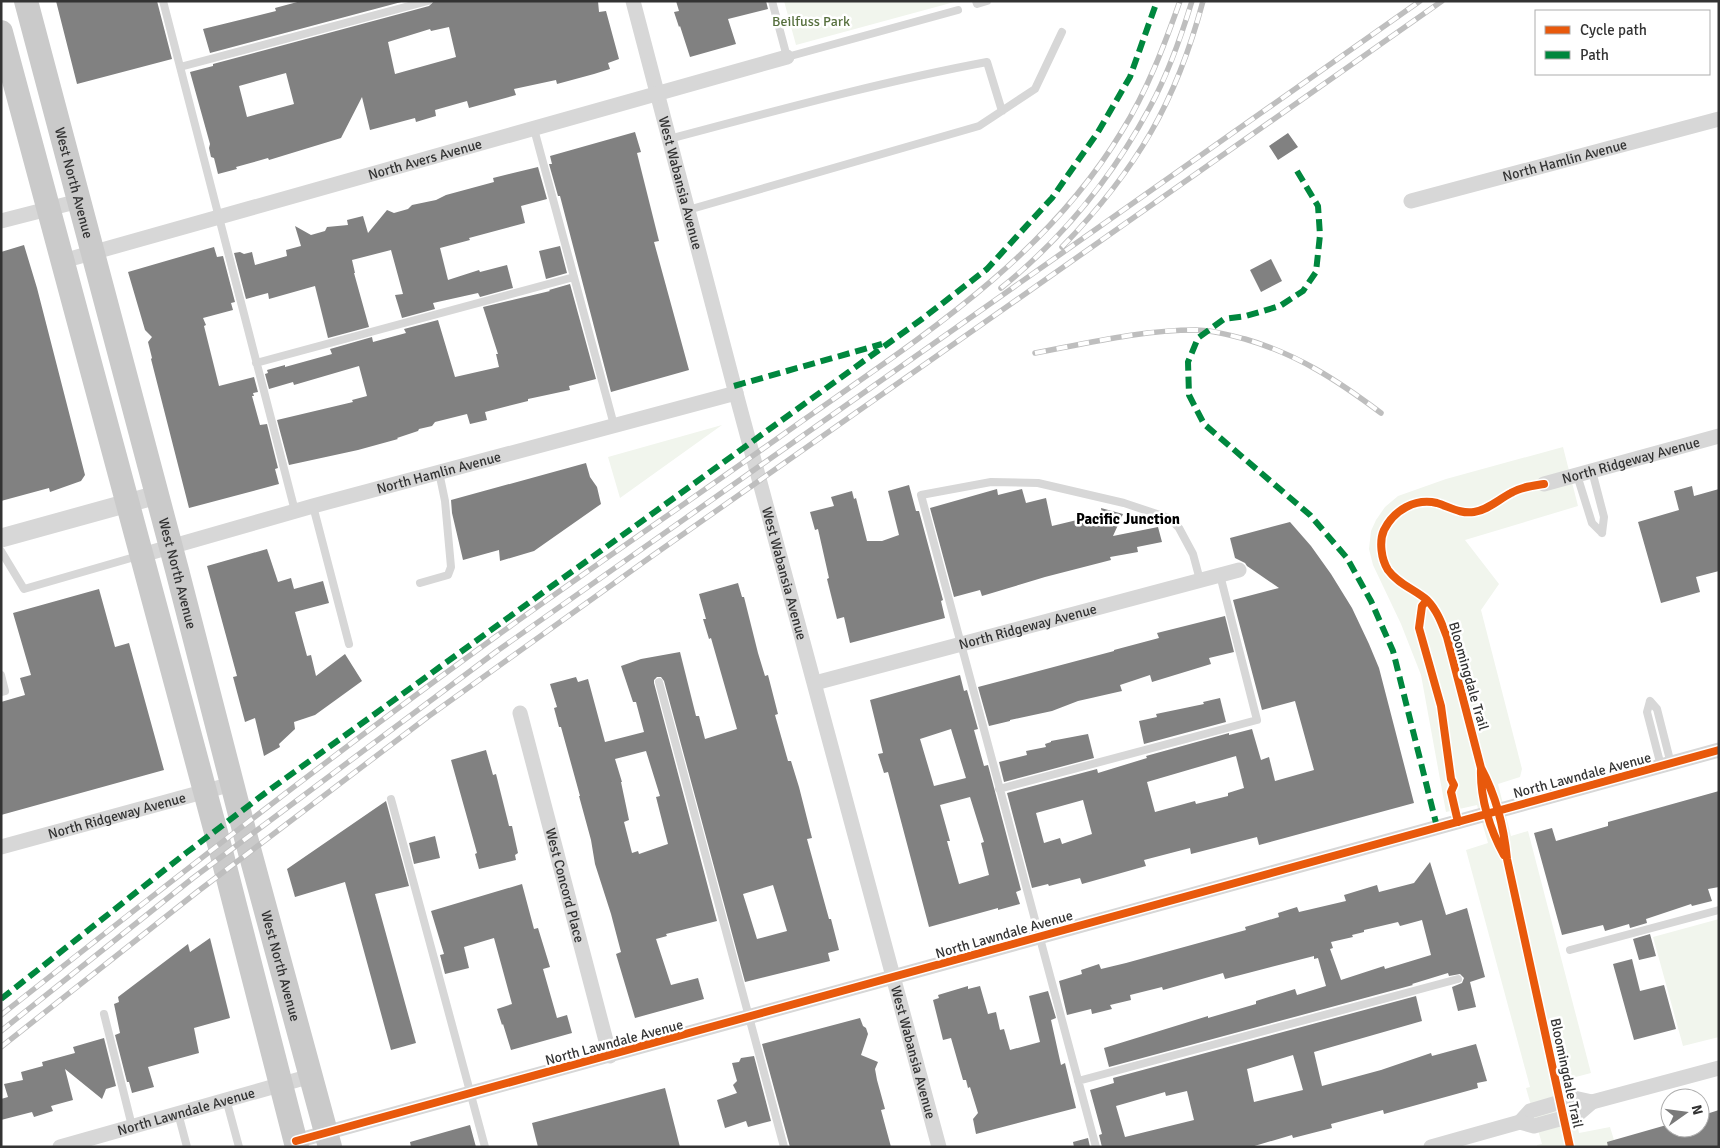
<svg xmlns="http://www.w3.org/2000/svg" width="1720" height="1148" font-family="Signika,sans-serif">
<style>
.green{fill:#f1f5ed}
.building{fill:#818181;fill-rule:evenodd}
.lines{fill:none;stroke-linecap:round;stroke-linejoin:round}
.service{stroke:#d7d7d7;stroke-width:8}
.minor{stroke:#d7d7d7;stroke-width:15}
.tertiary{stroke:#d7d7d7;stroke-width:19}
.primary{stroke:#cacaca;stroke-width:24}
.rail-casing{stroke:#bebebe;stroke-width:5.5}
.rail{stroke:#fff;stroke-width:4;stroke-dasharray:11;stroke-linecap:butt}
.quiet{stroke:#00873e;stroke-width:6;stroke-dasharray:12 6;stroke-linecap:butt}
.cycleway-casing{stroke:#fff;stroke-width:11}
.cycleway{stroke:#e8590c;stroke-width:8}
.labels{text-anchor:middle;stroke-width:5;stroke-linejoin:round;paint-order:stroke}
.park-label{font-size:14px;fill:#57703e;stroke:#fff}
.street-label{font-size:14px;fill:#333;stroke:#fff}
.neighbourhood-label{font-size:15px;font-weight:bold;fill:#000;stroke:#fff}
</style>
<rect width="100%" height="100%" fill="#fff"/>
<path class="green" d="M784,1h174l-162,44z
M722,425l-102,73 -12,-41z
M1563,447l15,59 -113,34 34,44 -18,26 41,159 -2,8 -22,7 13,52 17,-5 63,242 -23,6 11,54 31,-6 4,13 4,-1 2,8h-83v-2l5,-1 -16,-56 4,-1 -64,-237 22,-7 -11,-38 -31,7 -25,-137 -20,-51 -28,-59 -4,-16 2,-18 5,-11 9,-13 13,-11 48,-17z
M1719,919v118l-36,9 -30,-109z"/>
<path class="building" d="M56,1h101l15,58 -95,25z
M301,1h104l-195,52 -7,-24 73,-18 -1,-3z
M434,1h164l1,11 7,-1 13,48 -11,4 2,6 -16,5 -37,10 -1,-4 -42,9 2,6 -47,13 -2,-7 -32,9 1,6 -20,6 -1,-4 -45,12 -8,-33 -21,41 -72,22 -1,-2 -32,9 1,2 -19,5 -4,-16 -3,-1 -2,-9 1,-4 -20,-72 23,-6v-2l216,-58zM449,27l7,30 -61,17 -7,-32 42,-13 1,2zM286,73l8,31 -47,13 -8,-31z
M676,1h90l2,8 -40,10 8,25 -46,13 -10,-31 -1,1 -5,-15 5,-1z
M635,132l6,20 -4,1 22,88 -5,1 35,128 -78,22 -51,-196h-2l-9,-32h3l-2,-8z
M1288,133l10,14 -20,13 -9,-14z
M538,167l9,32 -26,7 4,17 -56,15 1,2 -30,8 8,32 31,-10 1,2 27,-7 6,23 -33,9 -2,-4 -45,10 2,6 -33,9 -7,-23 8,-1 -12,-44 -39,10 3,13h-1l15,54 -41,11 -13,-52 -46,13 -1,-6 -22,6 -12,-46 6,-1 4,2 8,-2 3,13 32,-9 -1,-6 15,-4 -6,-20 16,9 14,-4 2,-4 21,-2 -1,-5 16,-4 5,17 19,-23 7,3 14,-4 4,-4 24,-5 10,-5 48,-13 -1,-4z
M24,245l13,43 48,187 -4,6 -31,11 -1,-4 -48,13v-249z
M560,246l7,27 -21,6 -7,-28z
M214,247l3,10 6,-1 12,46 -4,1 2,7 -30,8 3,7 -2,1 15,60 35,-9 4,15 -5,1 1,3h-2l8,29 7,-1 11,44 -3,1 4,15 -90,24 -38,-149 1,-1 -4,-16 4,-5 -7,-7 -17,-58z
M1271,259l11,22 -21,11 -11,-22z
M570,284l26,95 -27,7 1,4 -42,9v2l-43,11 2,8 -17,4 -3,-10 -32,8 -3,4 -13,3 -1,2 -21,7 1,1 -40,11 -69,15 -12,-45 76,-18 -1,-2 15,-4 -8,-30 -65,19 -1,-3 -24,7 -4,-15 3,-1 -1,-3 18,-5v2l47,-13 -2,-5 42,-12 1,5 33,-9 -2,-4 34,-9 17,57 44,-10 -3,-13h2l-15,-47 67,-16 -1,-1z
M586,463l4,14 7,10 4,17 -67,47 -34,10 -1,-11 -36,10 -11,-47 -1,-13z
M909,485l7,26h3l24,89 -2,1 4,17 -95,25 -6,-26 -7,2 -10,-40 2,-1 -11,-49 -3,1 -5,-18 24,-6 -3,-9 21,-6 2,8 2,-1 11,43h15l17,-6 -11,-44z
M1692,486l2,10 25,-7v82l-23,6 4,15 -39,11 -23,-81 41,-12 -5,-19z
M997,489l1,6 24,-6 4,14 20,-5 6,28 50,-12 -1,-6 22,6 -10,22 45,-9 4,15 -25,5 1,5 -28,5 1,3 -66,17 -63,19 -2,-6 -26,7 -24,-89z
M1290,522l21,24 20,28 21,34 17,36 10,24 35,135 -155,42 -2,-8 -66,17 -1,-6 -46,12 2,6 -64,18 -2,-6 -31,8 -1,-2 -16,4 -25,-95 90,-24 1,4 49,-15 -1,-2 83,-23v2l23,-6 9,31 8,-3 6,24 39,-11 -19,-69 -33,9 -29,-110 46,-12 -32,-22 -2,-3 -10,-5 -5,-20zM1236,756l8,32 -16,5v3l-32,8 -1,-3 -40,11 -8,-30zM1083,800l9,34 -30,10 -2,-6 -16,5 -8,-30z
M267,549l11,33 13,-4 3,11 29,-8 6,22 -34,9 12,44 4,-1 5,21 29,-22 17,27 -47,34 -21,7 1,7 -16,15 1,3 -16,9 -9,-38 -10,4 -12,-45 4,-1 -30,-110z
M738,583l4,14h2l14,56 7,23 3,-1 10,39 -3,1 13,46h3l8,26 13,51 -5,1 22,80h2l8,31 -11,3 2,8 -85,21 -81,-301 -3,-4h-4l-3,3v3l63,238 -51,13 1,2 -11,3 15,46 27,-7 6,21 -69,19 -19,-64 5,-2 -10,-38 -16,-50 -4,-24 -12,-44h1l-19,-69h-2l-5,-19 3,-1 -7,-23 26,-7 2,5 10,-3 17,63 39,-10 -8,-30h-3l-12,-36 20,-7 39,-7 16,64h3l6,23 32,-10 -26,-91 -2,1 -6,-20h3l-7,-25zM646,751l14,45 -4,1 12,47 -29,10 -1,-3 -6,2 -8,-31 5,-2 -8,-38h1l-7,-23zM773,885l14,46 -30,8 -14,-45z
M99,589l16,58 14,-4 35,127 -163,45v-113l24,-7 -5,-17 11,-3 -18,-62z
M1225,616l9,36 -25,6 2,6 -59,18 -2,-7 -30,10 2,6 -44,10 -26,10 -42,9v1l-21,5 -11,-39 136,-36v-1l45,-12 -2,-5z
M960,675l4,16 3,-1 11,39 -4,1 10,36 4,-1 33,125 -5,2 4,12 -22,6v-2l-69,19 -41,-155 -4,1 -6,-19 5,-1 -13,-53zM951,729l15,49 -32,8 -14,-47zM970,797l14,45 -3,1 8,32 -30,9 -12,-43h3l-10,-36z
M1220,698l6,24 -82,22 -5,-23 18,-4 -1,-3 48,-10 -1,-2z
M1088,734l6,24 -90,24 -5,-20 28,-7 -1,-4 20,-4 -1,-3 6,-2v-1z
M486,750l7,25 3,-1 13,52h3l6,27 -3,2 1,5 -37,9 -4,-15 2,-1 -26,-93z
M1719,791v96l-11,2 4,12 -20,5 -1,-2 -45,15 1,4 -17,5 -1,-4 -24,7 -2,-6 -41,10 -28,-102 18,-5 4,13 52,-15v-4z
M386,801l23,85 -34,8 41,149 -25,7 -46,-168 -50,15 -8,-28z
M435,836l5,22 -26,6 -5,-21z
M1430,862l16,53 21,-7 18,69 -15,5 6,25 -18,4 -6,-24 10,-4 2,-5 -4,-4 -11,2 -1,-3 -36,11 1,1 -304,82 -5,-19 104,-32v2l48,-14v-3l39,-12 2,6 29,-9 -8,-28 -4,1v-3l-89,23 -2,-6 -60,17 -1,-3 -32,8 1,5 -21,5 2,4 -20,5 -1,-5 -24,6 -8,-34 23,-7 -1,-4 18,-6 2,5 25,-6 120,-33 -1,-3 34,-10 -1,-4 19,-6 2,5 47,-11 -2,-6 33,-10 2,7 35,-9zM1422,920l9,35 -46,14 -1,-3 -43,14 -11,-31 3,-1 -2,-6 22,-5 -1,-2 12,-3v-2l34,-8 2,4z
M522,884l12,45 4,-1 12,39 -7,2 14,49 10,-3 5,18 -61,17 -8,-26 -1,1 -5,-16 15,-5 -18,-66 -30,9 5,21 -24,6 -5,-19 4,-1 -13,-43z
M1650,934l6,22 -17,4 -6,-21z
M210,938l20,80 -36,10 5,25 -51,14 6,20 -22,6 -3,-11h-2l-12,-47 5,-2 -6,-29 5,-2 -1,-5 70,-53 2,8z
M1632,959l8,32 24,-6 12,44 -42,11 -21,-76z
M968,986v3l12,-3 8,28 8,-2 4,18 4,-1 6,21 30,-8 -11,-46 19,-5 8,27 -5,2 10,45 4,-2 11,45 -100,26 -3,-15 5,-6 -8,-26 -2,1 -2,-8h-3l-12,-42 -8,2 -10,-40 6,-2 -1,-3z
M1416,996l6,25 -108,31 8,34 59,-16 50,-17 1,3 44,-12 11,37 -10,2 1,5 -94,26 -1,-4 -52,14 1,4 -39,10 -1,-3 -41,12h-149l-3,-12 3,-1 -12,-44 24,-7 -1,-5zM1293,1055l10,35 -49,12 -7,-33zM1187,1091l7,29 -69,17 -9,-31 49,-14 1,4z
M860,1018l3,8 3,2 2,6 -7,21 17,7 -3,7 2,11 8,29 -4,1 10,37h-101l-28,-103z
M104,1038l12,48 -10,3 -4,10 -37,-30 8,31 -22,6 2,5 -19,6 -2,-5 -31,8v-21l7,-2 -4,-13 19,-4 -2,-8 22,-6 -1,-4 33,-9 -2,-6z
M754,1056l17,65 -23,6 -2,-6 -21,7 -8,-28 20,-7 -4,-8 4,-4 -5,-18 7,-1 2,-4z
M665,1088l15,59h-142l-6,-24z
M1719,1110v37h-111l-1,-5 63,-18v4h30v-12z
M470,1125l6,22h-65l-1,-5z
M1088,1138l2,9h-16l-1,-5z"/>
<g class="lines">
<path class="service" d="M163,1l132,510
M772,1l15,56 171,-47
M976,1l1,3 10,-3
M180,67l248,-66
M534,129l80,296
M669,139c106,-28 211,-57 318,-77l15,49
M688,210l291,-84 56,-37 27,-57
M256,363l318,-86
M1592,471l12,46 -2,16
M1577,475l15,48 10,10
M313,506l36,138
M1,551l23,38 114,-33
M420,583l28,-8 3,-8 -6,-66 -6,-29
M1,675l4,16 -4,1
M659,682l125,465
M1650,701l-3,11 14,54
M1650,701l7,8 14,55
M999,789l258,-69 -37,-145
M391,799l94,348
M1570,950l149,-40
M104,1014l28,112
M1078,1081l380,-102
M226,1099l13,48
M178,1113l9,34
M1096,1147l-175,-652 70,-13 47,1 86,20 45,15 10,10 14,26 7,26"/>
<g class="minor">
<path id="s1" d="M633,1l101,385 205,761"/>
<path id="s2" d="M1411,201l308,-82"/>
<path d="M1,221l78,-20"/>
<path id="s3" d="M63,261l724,-204"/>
<path id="s4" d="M1544,484l175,-48"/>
<path id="s5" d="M142,555l171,-49 423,-113"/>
<path id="s6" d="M815,683l424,-113"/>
<path id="s7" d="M520,713l90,343"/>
<path id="s8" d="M1,847l231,-63"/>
<path d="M1520,1122l10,-11 44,-13 18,4 127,-34"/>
<path d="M296,1141l1423,-391"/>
<path id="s9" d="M60,1147l251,-71"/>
<path d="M1431,1147l89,-25 14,4 44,-12 14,-12"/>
</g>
<path class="tertiary" d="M1,538l156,-43"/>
<g class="primary">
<path id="s10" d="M26,1l151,569 68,264 85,313"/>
<path d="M1,32l220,819 76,296"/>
</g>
<defs>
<path id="rail" d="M1062,247c33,-34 65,-73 89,-115 23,-40 40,-86 52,-131
M1001,288c61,-49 112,-112 149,-181 18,-33 31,-70 42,-106
M1035,353c53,-10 107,-23 161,-23 16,0 33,5 49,9 52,15 92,41 136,74
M1,1015c164,-129 328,-258 497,-380 100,-72 203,-142 304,-214 118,-83 244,-163 320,-290 25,-40 42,-85 58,-130
M1,1031l192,-153 304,-227 923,-650
M1,1047l196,-155 232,-176 223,-160 790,-555"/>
</defs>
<use href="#rail" class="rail-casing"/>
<use href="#rail" class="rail"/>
<path class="quiet" d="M1297,171l21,35 2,29 -4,37 -13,19 -23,15 -34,10 -22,3 -26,19 -10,24 1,33 15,29 106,91 37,43 24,43 22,50 44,176
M734,386l148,-42
M1,999l185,-146 82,-62 654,-472 65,-50 65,-71 46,-66 32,-55 27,-76"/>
<defs>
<path id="cycleway" d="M1544,484c-12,2 -23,3 -33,9 -12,6 -23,17 -37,19 -14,2 -24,-5 -37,-9 -22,-5 -43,7 -53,27 -5,11 -3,29 4,40 10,14 26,19 39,30 10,10 15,24 20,37l34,131c15,28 23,60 26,91l63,288
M1427,600l-5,6 -3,22 22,78 10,73 3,6 -3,7 7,30
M1481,769c-1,29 9,61 23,86
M296,1141l1423,-391"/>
</defs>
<use href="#cycleway" class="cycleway-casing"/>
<use href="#cycleway" class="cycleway"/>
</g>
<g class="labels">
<g class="park-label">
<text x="811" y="26">Beilfuss Park</text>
</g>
<g class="street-label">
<text dy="5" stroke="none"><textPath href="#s3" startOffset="376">North Avers Avenue</textPath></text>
<text dy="5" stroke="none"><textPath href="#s2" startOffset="159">North Hamlin Avenue</textPath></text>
<text dy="5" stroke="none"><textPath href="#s10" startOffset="188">West North Avenue</textPath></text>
<text dy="5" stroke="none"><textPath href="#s1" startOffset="188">West Wabansia Avenue</textPath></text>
<text dy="5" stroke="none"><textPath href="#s4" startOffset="90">North Ridgeway Avenue</textPath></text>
<text dy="5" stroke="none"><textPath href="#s5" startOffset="308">North Hamlin Avenue</textPath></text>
<text dy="5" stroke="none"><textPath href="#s10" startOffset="592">West North Avenue</textPath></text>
<text dy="5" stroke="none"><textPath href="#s1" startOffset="592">West Wabansia Avenue</textPath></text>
<text dy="5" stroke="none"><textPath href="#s6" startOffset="220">North Ridgeway Avenue</textPath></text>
<text transform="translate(1469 676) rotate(74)" y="5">Bloomingdale Trail</text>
<text transform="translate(1582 775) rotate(-15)" y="5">North Lawndale Avenue</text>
<text dy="5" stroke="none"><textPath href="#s8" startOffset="120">North Ridgeway Avenue</textPath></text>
<text dy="5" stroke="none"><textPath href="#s7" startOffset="178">West Concord Place</textPath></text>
<text transform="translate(1004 934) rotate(-16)" y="5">North Lawndale Avenue</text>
<text dy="5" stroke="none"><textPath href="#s10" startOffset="998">West North Avenue</textPath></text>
<text transform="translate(614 1042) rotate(-15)" y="5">North Lawndale Avenue</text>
<text dy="5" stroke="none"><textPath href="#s1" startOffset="1088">West Wabansia Avenue</textPath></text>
<text transform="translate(1567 1073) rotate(78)" y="5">Bloomingdale Trail</text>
<text dy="5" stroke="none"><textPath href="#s9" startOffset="131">North Lawndale Avenue</textPath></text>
</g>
<g class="neighbourhood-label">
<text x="1128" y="524">Pacific Junction</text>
</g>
</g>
<rect width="1720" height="1148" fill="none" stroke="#333333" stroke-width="5"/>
<rect x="1535" y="10" width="175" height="65" fill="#ffffff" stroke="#adadad"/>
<rect x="1545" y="26" width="25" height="8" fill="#e8590c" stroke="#adadad"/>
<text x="1580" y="35" font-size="15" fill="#333333">Cycle path</text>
<rect x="1545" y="51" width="25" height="8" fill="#00873e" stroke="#adadad"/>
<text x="1580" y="60" font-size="15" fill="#333333">Path</text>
<g transform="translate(1685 1113) rotate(76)"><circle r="24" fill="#ffffff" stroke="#adadad"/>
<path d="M0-4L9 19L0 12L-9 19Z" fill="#7a7a7a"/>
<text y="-8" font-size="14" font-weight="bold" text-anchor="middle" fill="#333333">N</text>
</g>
</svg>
